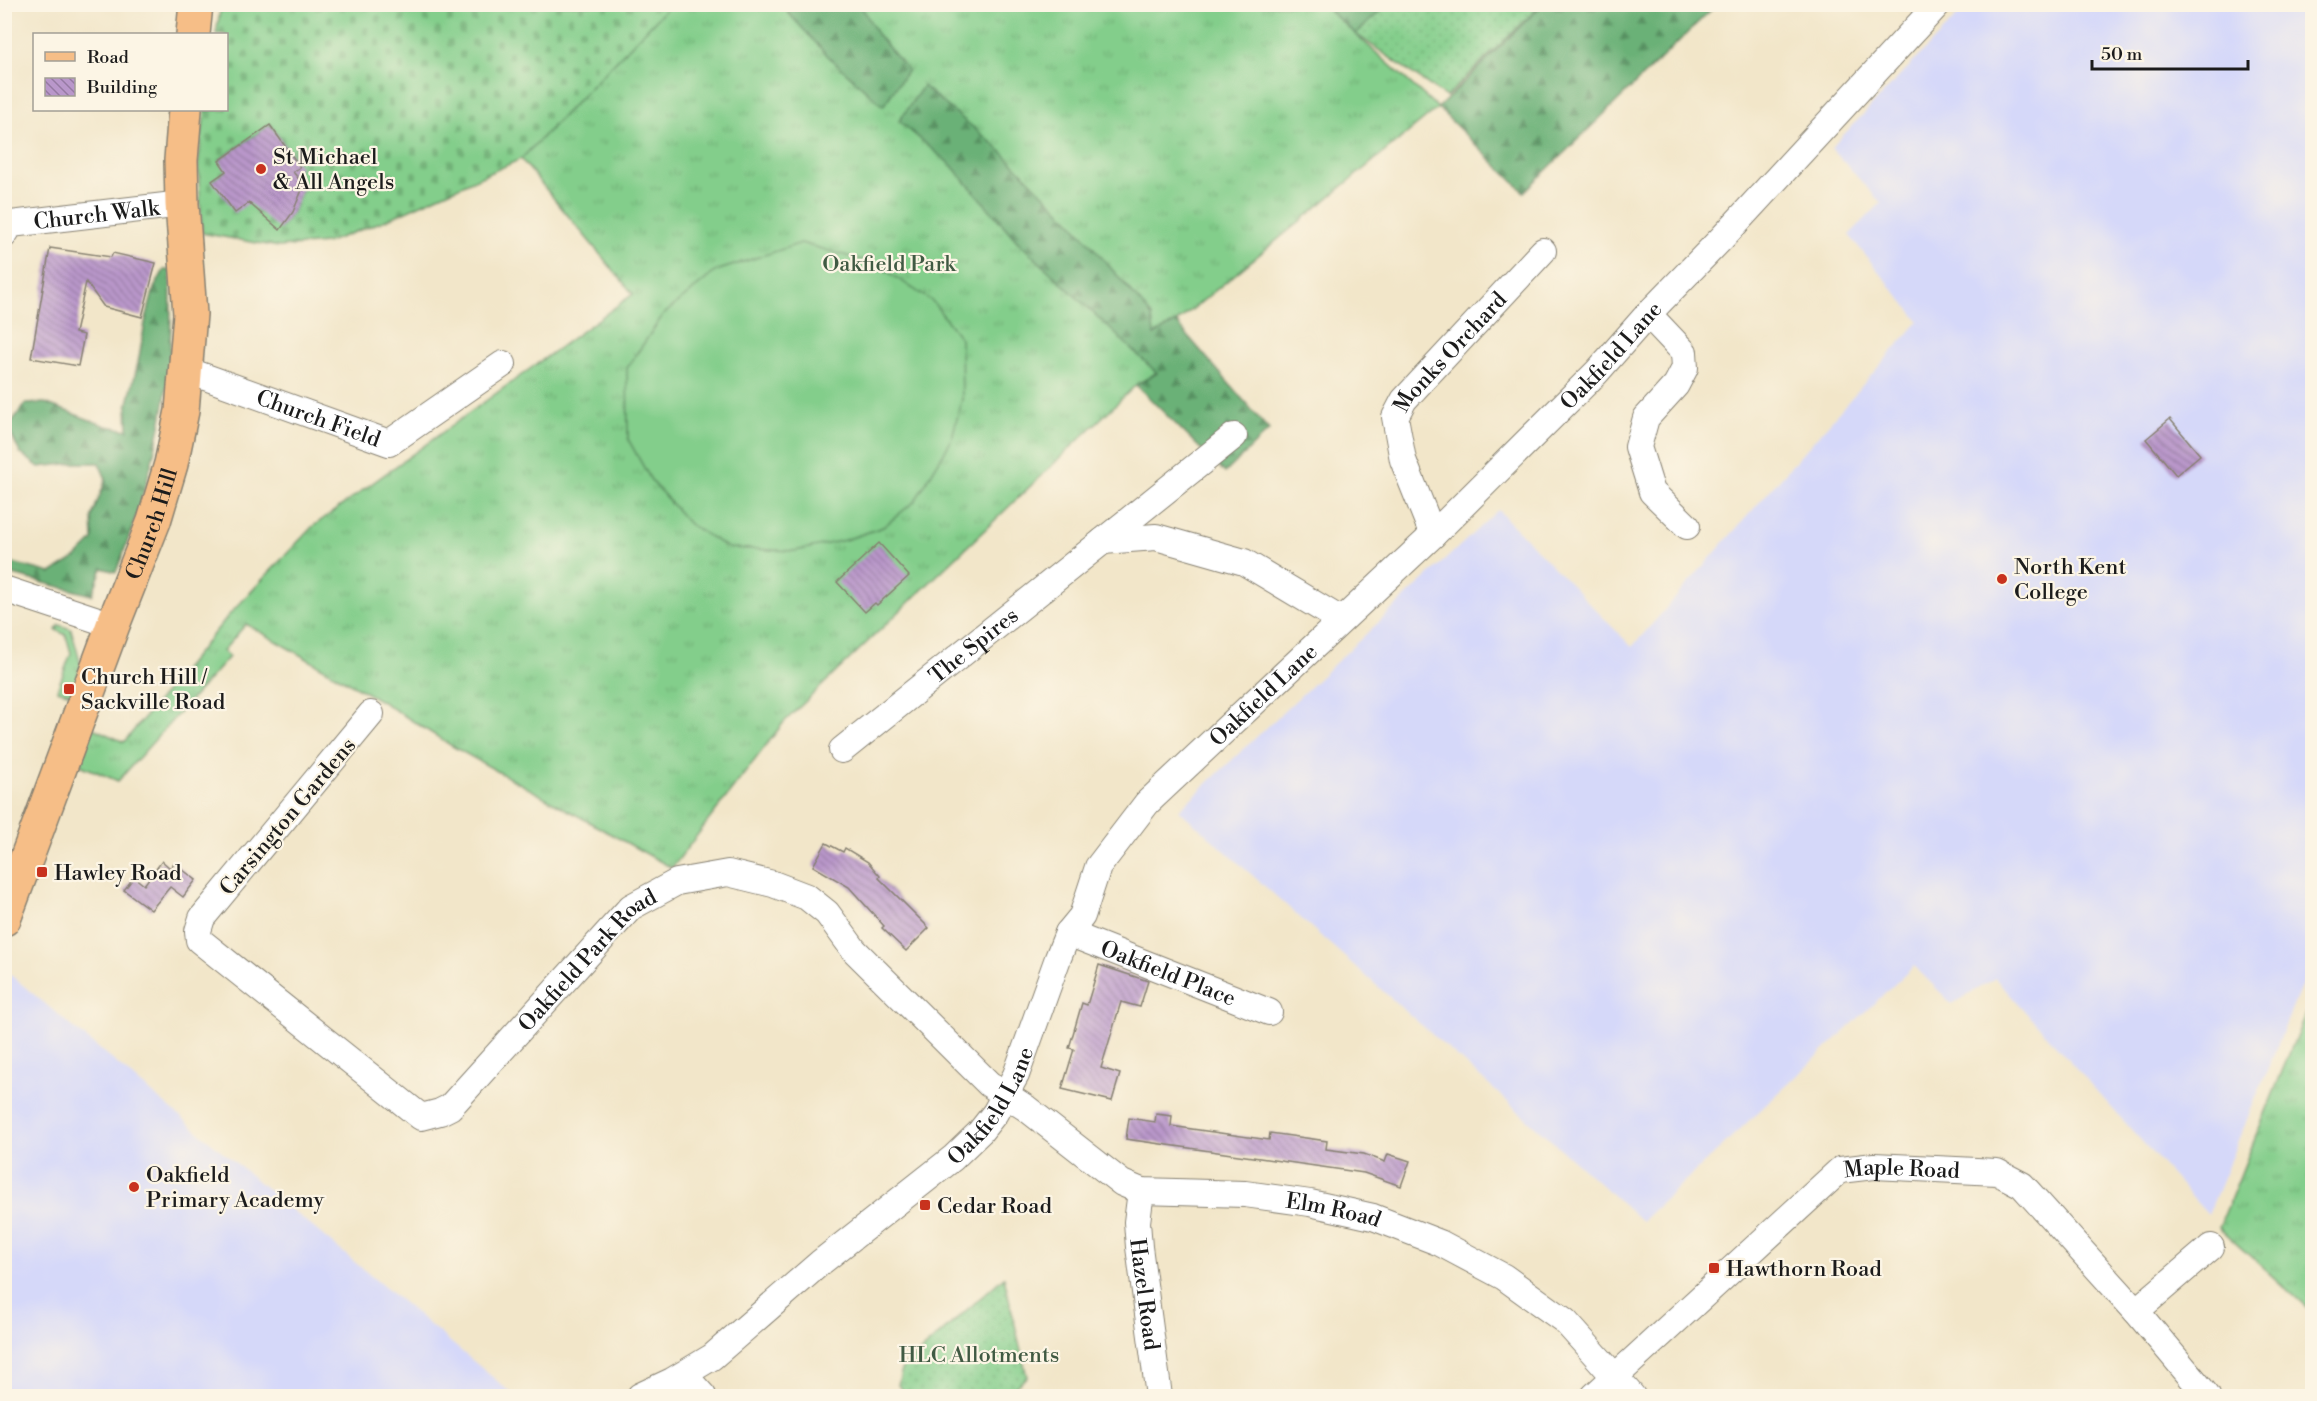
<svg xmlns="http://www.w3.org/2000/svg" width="2317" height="1401" font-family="'Libre Bodoni',serif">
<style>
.built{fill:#d5d8f9}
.grass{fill:url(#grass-tufts);stroke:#507554;stroke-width:1.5}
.forest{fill:url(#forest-firs);stroke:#43664a;stroke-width:1.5}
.cemetery{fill:url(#cemetery-stones);stroke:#507554;stroke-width:1.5;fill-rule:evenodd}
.garden{fill:url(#garden-dots);stroke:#507554;stroke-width:1.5}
.pitch{fill:#83ce8b;stroke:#507554;stroke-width:1.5}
.building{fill:url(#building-back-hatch)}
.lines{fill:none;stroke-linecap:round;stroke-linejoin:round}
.minor-casing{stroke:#878172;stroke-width:28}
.major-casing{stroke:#878172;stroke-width:36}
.minor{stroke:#fff;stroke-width:26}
.major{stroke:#f6be87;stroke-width:33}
.poi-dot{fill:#c8321e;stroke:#fcf5e5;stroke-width:2}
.labels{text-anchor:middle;stroke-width:4.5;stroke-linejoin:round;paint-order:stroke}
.poi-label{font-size:22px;fill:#1c1c1c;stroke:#fcf5e5;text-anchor:start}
.street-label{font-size:22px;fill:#1c1c1c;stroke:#fcf5e5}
.park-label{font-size:22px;fill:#405a43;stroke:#fcf5e5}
</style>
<defs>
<pattern id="grass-tufts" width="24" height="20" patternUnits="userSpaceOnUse" patternTransform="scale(1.5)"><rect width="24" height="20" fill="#83ce8b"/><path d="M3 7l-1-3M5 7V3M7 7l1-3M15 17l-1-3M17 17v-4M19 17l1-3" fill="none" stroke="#71b077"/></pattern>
<pattern id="forest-firs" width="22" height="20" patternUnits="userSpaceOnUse" patternTransform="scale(1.5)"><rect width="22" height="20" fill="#6ab177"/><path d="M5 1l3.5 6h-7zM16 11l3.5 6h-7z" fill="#568f61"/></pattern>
<pattern id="cemetery-stones" width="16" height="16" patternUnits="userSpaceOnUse" patternTransform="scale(1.5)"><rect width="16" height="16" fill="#83ce8b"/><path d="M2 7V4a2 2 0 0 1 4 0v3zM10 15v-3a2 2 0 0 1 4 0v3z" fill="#71b077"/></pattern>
<pattern id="garden-dots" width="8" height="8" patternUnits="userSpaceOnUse" patternTransform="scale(1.5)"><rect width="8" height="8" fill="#83ce8b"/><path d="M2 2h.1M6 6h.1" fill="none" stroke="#71b077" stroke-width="1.8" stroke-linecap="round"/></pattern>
<pattern id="building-back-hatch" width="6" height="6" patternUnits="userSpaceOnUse" patternTransform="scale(1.5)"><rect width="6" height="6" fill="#b997ca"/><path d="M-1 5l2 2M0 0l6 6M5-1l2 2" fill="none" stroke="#967aa3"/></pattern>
</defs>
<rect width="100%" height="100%" fill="#fcf5e5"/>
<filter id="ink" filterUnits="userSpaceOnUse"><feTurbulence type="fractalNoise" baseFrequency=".0167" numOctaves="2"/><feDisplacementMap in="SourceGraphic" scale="12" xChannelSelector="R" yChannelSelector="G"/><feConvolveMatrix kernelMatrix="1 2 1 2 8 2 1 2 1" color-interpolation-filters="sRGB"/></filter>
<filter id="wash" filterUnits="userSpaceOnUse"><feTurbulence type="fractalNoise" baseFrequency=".008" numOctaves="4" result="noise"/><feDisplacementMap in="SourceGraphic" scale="24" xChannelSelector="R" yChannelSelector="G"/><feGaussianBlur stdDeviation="1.35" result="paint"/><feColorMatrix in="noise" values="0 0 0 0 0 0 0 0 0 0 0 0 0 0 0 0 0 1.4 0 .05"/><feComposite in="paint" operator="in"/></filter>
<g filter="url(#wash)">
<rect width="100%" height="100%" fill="#f2e6c9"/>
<path class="built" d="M1968,5h344v955l-104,255 -213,-237 -43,26 -38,-38 -272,255 -463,-411 319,-300 134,137 287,-326 -70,-86 32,-32 -50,-55z
M7,972l508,424h-510l-1,-419z"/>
<path class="grass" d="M858,4l465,1 115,103 -261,214c-8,41 -3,42 -41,63l-352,337 -112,146 -220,-122 -71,-45 -135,-77 -23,27 6,6 -111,124 -38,-16 13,-37 31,14 105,-127 83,-88 321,-233 -112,-135 149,-154z
M59,625l12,4 10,36 -9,29 -15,-4 14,-37 -5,-18 -10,-5z
M2312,997v315l-93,-84z"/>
<path class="forest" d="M1543,4l173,1 -192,187 -86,-84z
M781,5h80l16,29 31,36 -25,36 -55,-50z
M1323,5h65l-32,29z
M923,86l74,61 77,78 78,91 2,19 22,-13 93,108 -44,43 -89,-88 21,-12 -140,-132 -65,-75 -53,-45z
M164,270h7c-1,32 1,65 -2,97 -7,70 -27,139 -53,205l-14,-4 -10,27 -87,-22v-12l46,12 24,-15 18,-18 -1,-24 14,-37 -7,-16h-25l-35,4 -19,-14 -12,-26 17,-23 20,-1 61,23 22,4 -1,-23 11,-44 7,-40 9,-35z"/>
<path class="cemetery" d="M221,5h449l-149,154 -135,61 -60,23 -47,4 -77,-14 -4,-68 7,-55h21v-76h-10zM270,125l30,42 -7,5 11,13 -11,27 -13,17 3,-50 -71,2 14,-10 -7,-11z"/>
<path class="garden" d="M1388,4h153v1l-95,92 -90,-63z
M1004,1277l23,100 -23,19h-97l-9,-11 4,-17z"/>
<path class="pitch" d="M801,243l75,21 57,38 28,37 1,61 -11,41 -36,60 -32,26 -38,13 -50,11 -67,-3 -39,-24 -38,-44 -23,-41 -1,-71 36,-53 53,-44z"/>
<g id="blocks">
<path class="building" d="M270,125l30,42 -7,5 11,13 -11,27 -13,18 -31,-27 -14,10 -23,-32 14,-10 -7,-10z
M50,248l61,9 2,-4 43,10 -14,54 -38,-10 -18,-25 -11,51 9,2 -6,31 -47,-8z
M2170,419l30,36 -24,20 -30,-36z
M879,543l30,33 -32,29 -2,-2 -10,9 -28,-30z
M826,843l17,9 2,-4 23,14 12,14 -1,2 50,50 -23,23 -24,-23 2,-2 -35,-39 -36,-21z
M162,861l8,7 4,-5 22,17 -13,17 -13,-10 -19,23 -27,-20 10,-13 10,8z
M1099,965l49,16 -8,26 -19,-5 -20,66 19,6 -8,27 -50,-12 12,-40 -5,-1 13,-45 5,2z
M1156,1114l16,2 -1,10 98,14 1,-7 57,8 -1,8 38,5 21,8 3,-8 22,7 -9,25 -37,-13 -238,-34 3,-21 26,4z"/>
</g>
</g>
<g filter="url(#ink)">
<use href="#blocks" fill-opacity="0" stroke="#878172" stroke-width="1.5"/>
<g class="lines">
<defs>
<g id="minor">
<path id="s1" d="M4,235l7,-11 171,-20"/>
<path d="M1648,314l36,38 1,16 -9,17 -30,33 -8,29 14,45 35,34"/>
<path id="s2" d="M186,370l203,73 114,-79"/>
<path id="s3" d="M1433,535l-30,-75 -8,-43 9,-17 139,-149"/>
<path d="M1103,541l53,-4 88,25 97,58"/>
<path d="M4,589l109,36"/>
<path id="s4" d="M371,714l-169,204 -4,13 1,9 222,177 19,-5 10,-5 181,-200 46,-25 51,-9 45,11 34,13 20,16 27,37 135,134 37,24 96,75 19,8 104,3 65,9 63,14 67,26 64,34 61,44 67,75"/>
<path id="s5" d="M842,750l392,-314"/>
<path id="s6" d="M1068,933l201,79"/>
<path id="s7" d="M1141,1191l-4,31 2,25 20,149"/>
<path d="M2136,1311l75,-64"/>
<path d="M684,1375l19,21"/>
<path id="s8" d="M640,1396l32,-15 40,-24 108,-94 133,-105 27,-26 15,-19 21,-38 42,-117 10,-25 14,-17 16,-49 49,-64 286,-268 164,-163 51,-58 74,-76 216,-234"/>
<path id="s9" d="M1594,1396l246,-226 34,-4 123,6 25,13 114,126 71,85"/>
</g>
<g id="major">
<path d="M193,34l3,-30"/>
<path id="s10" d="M4,919l109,-294 41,-104 17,-57 11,-53 8,-97 -8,-110 -1,-44 4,-50"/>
</g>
</defs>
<use href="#minor" class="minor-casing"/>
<use href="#major" class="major-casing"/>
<use href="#minor" class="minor"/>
<use href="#major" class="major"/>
</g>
</g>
<g class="poi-dot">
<circle cx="261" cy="169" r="6"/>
<circle cx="2002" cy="579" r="6"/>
<rect x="63" y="683" width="12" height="12" rx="3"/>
<rect x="36" y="866" width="12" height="12" rx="3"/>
<circle cx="134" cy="1187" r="6"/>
<rect x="919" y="1199" width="12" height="12" rx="3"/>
<rect x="1708" y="1262" width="12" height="12" rx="3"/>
</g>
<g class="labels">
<g class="poi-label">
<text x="273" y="164">St Michael<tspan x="273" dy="25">&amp; All Angels</tspan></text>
<text x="2014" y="574">North Kent<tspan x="2014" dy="25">College</tspan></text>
<text x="81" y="684">Church Hill /<tspan x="81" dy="25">Sackville Road</tspan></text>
<text x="54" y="880">Hawley Road</text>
<text x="146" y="1182">Oakfield<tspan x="146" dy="25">Primary Academy</tspan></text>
<text x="937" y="1213">Cedar Road</text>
<text x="1726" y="1276">Hawthorn Road</text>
</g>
<g class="street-label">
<text dy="8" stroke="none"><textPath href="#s1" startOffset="99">Church Walk</textPath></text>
<text dy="8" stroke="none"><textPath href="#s3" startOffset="210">Monks Orchard</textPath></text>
<text dy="8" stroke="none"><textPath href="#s8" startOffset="1450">Oakfield Lane</textPath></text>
<text dy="8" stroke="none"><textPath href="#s2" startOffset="141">Church Field</textPath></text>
<text dy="8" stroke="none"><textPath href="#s10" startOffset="422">Church Hill</textPath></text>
<text dy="8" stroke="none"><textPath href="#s5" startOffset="168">The Spires</textPath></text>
<text dy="8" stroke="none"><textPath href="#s8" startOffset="964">Oakfield Lane</textPath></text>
<text transform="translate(287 816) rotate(-50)" y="8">Carsington Gardens</text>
<text dy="8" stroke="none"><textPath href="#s4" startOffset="804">Oakfield Park Road</textPath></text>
<text dy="8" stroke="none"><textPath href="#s6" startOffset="108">Oakfield Place</textPath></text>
<text dy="8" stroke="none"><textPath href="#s8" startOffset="460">Oakfield Lane</textPath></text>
<text dy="8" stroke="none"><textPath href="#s9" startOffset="396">Maple Road</textPath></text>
<text dy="8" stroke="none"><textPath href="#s4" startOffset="1701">Elm Road</textPath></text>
<text dy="8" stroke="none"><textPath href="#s7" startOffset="104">Hazel Road</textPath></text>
</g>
<g class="park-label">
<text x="889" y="271">Oakfield Park</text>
<text x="979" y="1362">HLC Allotments</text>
</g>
</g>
<rect width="2317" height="1401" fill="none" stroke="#fcf5e5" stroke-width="24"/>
<rect x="33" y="33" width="195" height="78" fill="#fcf5e5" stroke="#a29e95" stroke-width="1.5"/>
<rect x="45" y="52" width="30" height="9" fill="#f6be87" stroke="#a29e95" stroke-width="1.5"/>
<text x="87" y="63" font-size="18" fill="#1c1c1c">Road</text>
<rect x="45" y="78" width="30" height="18" fill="url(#building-back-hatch)" stroke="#a29e95" stroke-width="1.5"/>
<text x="87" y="93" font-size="18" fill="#1c1c1c">Building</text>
<path d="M2092 60v9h156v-9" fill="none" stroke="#1c1c1c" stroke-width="3"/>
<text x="2101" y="60" font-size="18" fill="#1c1c1c" stroke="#fcf5e5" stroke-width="4.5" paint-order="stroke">50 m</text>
</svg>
